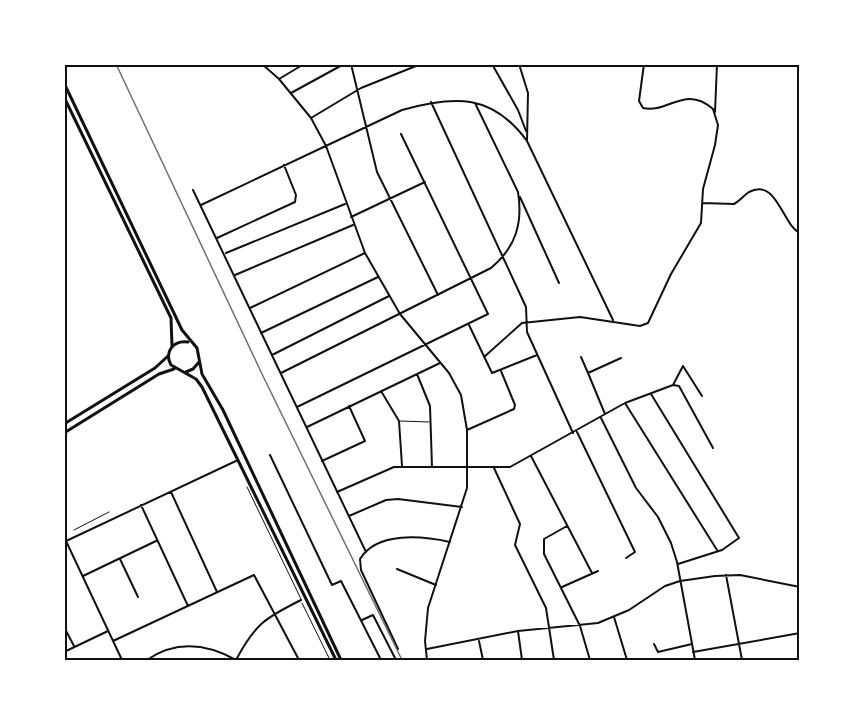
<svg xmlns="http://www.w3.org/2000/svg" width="864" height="725" font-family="'Roboto Condensed',sans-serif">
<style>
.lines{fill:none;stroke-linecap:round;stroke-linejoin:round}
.service{stroke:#111;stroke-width:1}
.minor{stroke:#111;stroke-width:2}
.secondary{stroke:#111;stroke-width:3}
.rail{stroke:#707070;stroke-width:1.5}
.neatline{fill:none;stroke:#111;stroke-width:2}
</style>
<rect width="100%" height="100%" fill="#fff"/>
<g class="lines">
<path class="service" d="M400,421l29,1
M247,487l54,112
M74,530l35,-18
M302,603l28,57"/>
<path class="minor" d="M262,64l17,15 32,39 15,28 39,107 35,61 49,59 12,22 6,35v58l-39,120 -3,33 2,19
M351,64l26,108 61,123
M492,64l26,46 8,21
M519,64l9,29 -1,48
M279,79l25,-15
M291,93l53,-29
M431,102l95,205 1,25 46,101
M475,103l43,89
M715,112l2,-48
M311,118l50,-30 60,-24
M193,190l173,362
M520,197l39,86
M702,203l32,1c6,-3 10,-9 15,-12 28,-15 33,33 51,41
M201,205l201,-95c53,-15 91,-16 125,31l86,179
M351,217l74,-35
M217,238l78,-36 1,-7 -12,-30
M226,253l119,-49
M235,275l118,-50
M250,308l115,-55
M469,325l23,48 45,-18
M261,333l117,-56
M272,355l117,-59
M484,357l38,-34 58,-6 60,9 8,-3 23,-49 30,-51 2,-34 12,-44 3,-20 -5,-16c-28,-25 -45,5 -70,-1l-4,-7 5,-37
M581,357l7,16
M281,373l210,-105c25,-21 32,-45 27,-76
M417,374l13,32 2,61
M673,385l6,1 34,62
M673,385l10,-19 19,30
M381,391l18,30 3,45
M651,394l88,144 -17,12 -44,14
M625,403l92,147
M297,407l191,-93 -87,-180
M605,414l-17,-41 33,-15
M601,418l35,70 22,29 13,26 6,19 18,98
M307,427l133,-64
M467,430l47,-21 1,-4 -14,-34
M577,432l58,120 -9,6
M270,455l62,130 9,-4 40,79
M531,456l61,117
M322,461l43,-20 -16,-35
M494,468l26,56 -5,21 31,63 8,52
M171,492l46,100
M337,492l57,-25h116l115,-64 48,-18
M141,505l47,101
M349,516l37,-16 12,-1 64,8
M567,526l-23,13v15l36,72 10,34
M66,541l56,119
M64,542l174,-82
M120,559l18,38
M397,569l39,16
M726,575l16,85
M83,576l73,-35
M562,587l36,-16
M614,617l13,43
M362,620l11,-5 23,45
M64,627l10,19
M518,631l4,29
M113,641l141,-66 45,85
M479,641l4,19
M654,644l4,8 34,-8
M398,649l-37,-79 -1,-11c17,-28 63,-23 90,-17
M427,649l91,-18 80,-8 31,-13 36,-24 15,-5 35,-5 25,-1 60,12
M64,652l44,-21
M693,652l107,-19
M147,660c29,-20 60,-16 89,0
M236,660c19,-36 29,-42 65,-60"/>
<path class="secondary" d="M64,83l118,247 15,18 5,26 21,36 118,250
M64,97l107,221 1,28
M188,342c-15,-2 -24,10 -17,23l25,14 6,8 134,273
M186,372l7,-3 6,-7
M64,424l91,-56 13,-12
M64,433l95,-59 15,-5"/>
<path class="rail" d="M116,64l146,310 140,286"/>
</g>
<rect width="864" height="725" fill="none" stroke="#ffffff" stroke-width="132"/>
<rect x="66" y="66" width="732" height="593" class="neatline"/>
</svg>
